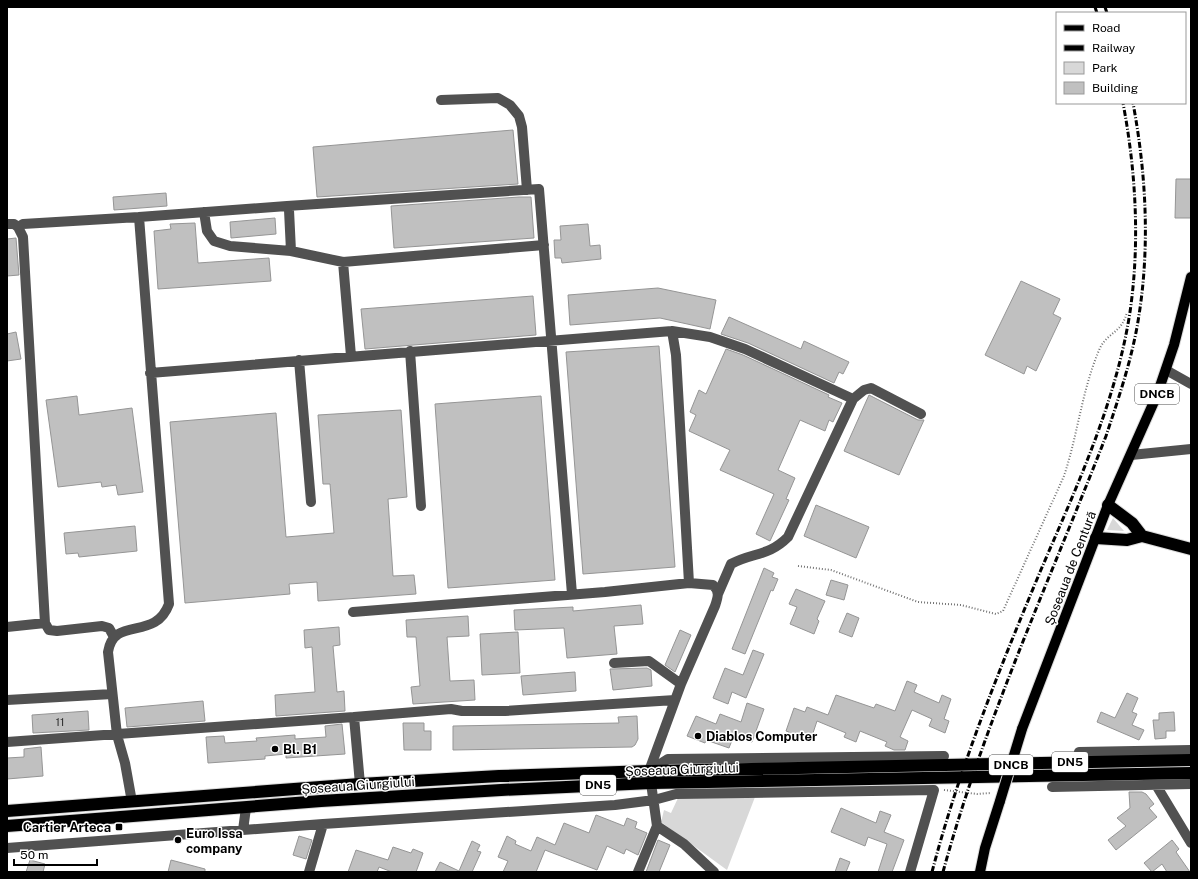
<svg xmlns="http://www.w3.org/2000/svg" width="1198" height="879" font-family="'Public Sans',sans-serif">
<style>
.green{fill:#d8d8d8}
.building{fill:#c0c0c0;stroke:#959595}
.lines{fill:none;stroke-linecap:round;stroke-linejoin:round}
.major-casing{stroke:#dbdbdb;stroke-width:12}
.highway-casing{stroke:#dbdbdb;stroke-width:14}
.path{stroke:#737373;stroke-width:2;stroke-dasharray:1 2;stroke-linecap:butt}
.minor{stroke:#515151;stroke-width:10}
.major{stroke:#000;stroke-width:10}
.highway{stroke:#000;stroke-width:12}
.rail{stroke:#000;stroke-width:3;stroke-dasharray:6 2 1 2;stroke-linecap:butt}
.major-bridge-casing{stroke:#dbdbdb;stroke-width:12;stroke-linecap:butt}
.major-bridge{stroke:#000;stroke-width:10}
.poi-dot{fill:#000;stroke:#fff;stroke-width:1.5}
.labels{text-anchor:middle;stroke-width:3;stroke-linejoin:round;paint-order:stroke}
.number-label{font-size:11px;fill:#303030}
.shield{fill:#fff;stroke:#4c4c4c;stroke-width:1}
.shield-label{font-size:12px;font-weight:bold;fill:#000}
.street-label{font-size:13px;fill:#000;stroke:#fff}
.poi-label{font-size:13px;font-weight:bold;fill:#000;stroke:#fff;text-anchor:start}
</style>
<rect width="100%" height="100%" fill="#fff"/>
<path class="green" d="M1113,518l11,13 -17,-1z
M755,797l-28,73 -66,-48 3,-12 7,3 7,-15z"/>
<path class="building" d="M513,130l5,54 -201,13 -4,-50z
M1176,179h15v39h-16z
M166,193l1,13 -53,4 -1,-13z
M519,197h12l3,41 -140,10 -3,-42z
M275,218l1,16 -45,4 -1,-16z
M195,223l3,40 71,-5 2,23 -113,8 -4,-58 17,-2 -1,-5z
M588,224l2,22 10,-1 1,14 -39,4 -1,-5h-6l-1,-18h7l-1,-14z
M16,238l3,37 -12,1v-37z
M1021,281l39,18 -7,15 8,4 -25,53 -9,-5 -3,8 -39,-19z
M658,288l58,12 -6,29 -50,-11 -90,7 -2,-30z
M533,296l3,39 -171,14 -4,-40z
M729,317l72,32 3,-8 45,21 -6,12 -4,-2 -5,11 -86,-40 -27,-9z
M16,332l5,27 -14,2v-27z
M659,346l16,221 -92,7 -17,-222z
M726,349l17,6 86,40 -1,2 14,6 -9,19 -4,-2 -4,11 -25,-11 -22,50 17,8 -9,21 3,1 -19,41 -14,-7 18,-40 -54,-24 10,-20 -41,-19 7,-16 -6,-3 9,-22 7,4z
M869,395l49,25h6l-25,55 -55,-24z
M77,396l2,19 53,-7 11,84 -25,3 -2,-10 -14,2 -1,-5 -43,5 -12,-87z
M541,396l14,184 -107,8 -13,-184z
M401,410l6,87 -19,2 5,77 21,-1 2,19 -98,7 -1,-19 -28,2 1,10 -105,9 -15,-181 106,-9 10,124 48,-4 -4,-49h-7l-5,-69z
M816,505l53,22 -13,31 -52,-22z
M135,526l2,25 -58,6 -1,-4 -12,1 -2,-21z
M764,568l10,5 -2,4 6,2 -5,12 -2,-1 -26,64 -13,-5z
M831,580l17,5 -4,15 -18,-5z
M796,589l29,12 -8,18 2,2 -5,13 -24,-10 7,-17 -8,-3z
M641,605l2,19 -29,2 3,28 -50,4 -3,-30 -49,2 -1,-20 59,-3v4z
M847,613l12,5 -7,19 -13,-5z
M468,616l1,20 -22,1 3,44 24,-1 1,20 -62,4 -2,-17 9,-1 -4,-49h-9l-1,-17z
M339,627l1,18 -7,1 4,46 7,-1 1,20 -69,5 -1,-21 40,-3 -3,-45 -7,1 -1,-18z
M680,630l11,5 -16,37 -10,-7z
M518,632l2,41 -38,2 -2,-41z
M753,650l11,4 -18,44 -14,-6 -4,12 -15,-6 12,-30 18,7z
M647,668l4,2 1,16 -39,4 -3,-21z
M575,672l1,19 -53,4 -2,-19z
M907,681l10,4 -3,7 25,11 3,-8 9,4 -7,20 5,2 -4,12 -16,-7 3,-7 -20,-9 -12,27 8,4 -3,9h-11l-9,-4 2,-4 -27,-11 -4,11 -12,-5 2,-4 -29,-12 -5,15 -5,-1 -2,6 -17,-7 1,-2 -3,-1 8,-23 11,4 2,-5 21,8 8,-20 38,13 2,-4 19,7z
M1127,693l11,5 -6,14 5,2 -5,11 12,5 -5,10 -42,-18 4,-10 14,6z
M203,701l2,20 -78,6 -2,-19z
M747,703l17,6 -12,33 -18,-7 -5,13 -23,-8 -1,3 -18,-7 9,-20 20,8 4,-10 21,8z
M88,711l1,19 -56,3 -1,-18z
M1174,712l1,19h-9v7l-11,1 -2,-19h6v-7z
M637,716l1,23 -3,6 -3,2 -179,3v-24l166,-3 -1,-6z
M403,723h21v8h7v19h-27z
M342,724l3,30 -59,4v-4l-21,2v3l-57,4 -2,-26 18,-1 1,7 32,-2 -1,-3 39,-3v4l31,-2 -1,-11z
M41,747l2,29 -36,3v-21l17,-1v-8z
M1129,792h13l4,2 8,10 -5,4 8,9 -41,33 -8,-10 18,-14 -9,-8 13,-10z
M841,808l35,15 4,-12 11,4 -7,17 20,8 -12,32h-14l9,-28 -19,-7 -3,9 -34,-14z
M596,815l28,11 3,-8 10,4 -2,6 12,5 -9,22 -12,-6 -2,5 -17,-8 -10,24 -52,-20 -9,22h-33l5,-11 -10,-4 9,-21 9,5 -1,3 16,7 6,-14 18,8 9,-22 25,10z
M299,836l13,4 -6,19 -13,-4z
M658,840l12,5 -11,27h-13z
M1172,840l7,9 -3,3 14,20h-23l-5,-8 -10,8 -8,-9z
M472,841l8,4 -3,6 4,1 -9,20h-37l5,-10 19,9z
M393,847l18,6 2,-4 10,4 -7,19h-24l-13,-5 -2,5h-29l8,-22 32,10z
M840,858l10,4 -4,10h-11z
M30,860l15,4 -2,8h-17z
M171,860l34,9v3h-37z"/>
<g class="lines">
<defs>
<path id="major" d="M1022,729l86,-224 49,-110 17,-50 17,-68
M980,872l5,-24 15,-47"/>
<path id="highway" d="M1108,505l24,18 10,13
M1096,538l31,2 15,-4 49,13
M7,811l353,-27 139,-8 150,-5 542,-11
M7,826l314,-25 180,-11 150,-7 540,-10"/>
</defs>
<use href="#major" class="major-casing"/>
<use href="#highway" class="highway-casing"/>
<path class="path" d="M798,566l33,4 87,32 43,3 35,9 7,-3 61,-135c14,-42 18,-87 36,-128 8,-16 22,-15 27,-36
M944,790l33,4 14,-1"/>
<path class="minor" d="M441,100l57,-2 12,7 9,11 3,11 5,63
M287,206l252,-17 33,405
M204,212l3,19 7,10 16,5 61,5 52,11 201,-17
M139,217l148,-11 2,4 2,41
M7,224h7l4,3 5,10 22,386 4,7 8,1 45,-5 7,2 5,9
M18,227l5,-3 116,-7 30,387c-14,38 -55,11 -61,48l9,83 8,28 7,39
M343,262l8,94
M672,331l4,24 13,228
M410,351l11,155
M299,360l12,142
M1166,370l25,14
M150,373l522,-42 38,6 35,12 108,50
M1131,455l60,-6
M718,594l13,-30c22,-12 37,-7 57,-27l65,-138 11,-9 7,-2 50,26
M353,612l252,-20 84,-9 24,2c7,7 5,12 2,21l-34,78 -32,87
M7,627l38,-4
M614,663l35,-2 32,23
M7,700l105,-6
M7,742l347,-25
M1079,752l112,-2
M649,771l19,-12 276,-3
M360,784l-6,-67 97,-8 11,2h43l170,-11
M1156,785l35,58
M1052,787l139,-3
M657,826l27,18 30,28
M243,830l3,-22
M7,848l316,-24 292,-19 39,-5 22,-6 258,-4 -24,82
M309,872l14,-48
M638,872l19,-46 -6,-43"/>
<use href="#major" class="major"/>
<use href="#highway" class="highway"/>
<path class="rail" d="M1095,7l2,6
M1105,7l2,6
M932,872c27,-103 67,-202 108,-300 36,-84 76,-169 90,-260 10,-69 6,-140 -7,-209
M943,872c41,-150 107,-292 163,-436 13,-39 27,-80 33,-121 11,-70 7,-142 -6,-212"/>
<defs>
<path id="major-bridge" d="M1000,801l22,-72"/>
</defs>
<use href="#major-bridge" class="major-bridge-casing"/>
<use href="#major-bridge" class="major-bridge"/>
</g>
<g class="poi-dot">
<circle cx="698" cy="736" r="4"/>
<circle cx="275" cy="749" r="4"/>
<rect x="115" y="823" width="8" height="8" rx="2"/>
<circle cx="178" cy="840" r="4"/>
</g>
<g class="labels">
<g class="number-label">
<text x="60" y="726">11</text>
</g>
<g class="shield">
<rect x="1135" y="384" width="44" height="20" rx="3"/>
<rect x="1052" y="752" width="36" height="20" rx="3"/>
<rect x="989" y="755" width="44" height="20" rx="3"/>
<rect x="580" y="775" width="36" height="20" rx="3"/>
</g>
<g class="shield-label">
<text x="1157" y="398">DNCB</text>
<text x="1070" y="766">DN5</text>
<text x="1011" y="769">DNCB</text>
<text x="598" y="789">DN5</text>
</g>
<g class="street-label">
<text transform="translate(1070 568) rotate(-69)" y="5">Șoseaua de Centură</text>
<text transform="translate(682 769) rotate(-2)" y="5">Șoseaua Giurgiului</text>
<text transform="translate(358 785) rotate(-4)" y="5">Șoseaua Giurgiului</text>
</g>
<g class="poi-label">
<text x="706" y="741">Diablos Computer</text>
<text x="283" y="754">Bl. B1</text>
<text x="111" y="832" text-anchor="end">Cartier Arteca</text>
<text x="186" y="838">Euro Issa<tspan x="186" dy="15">company</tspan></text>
</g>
</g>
<rect width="1198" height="879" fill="none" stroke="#000000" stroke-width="16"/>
<rect x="1056" y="12" width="130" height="92" fill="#ffffff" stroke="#999999"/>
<rect x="1064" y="25" width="20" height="6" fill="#000000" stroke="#999999"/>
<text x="1092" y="32" font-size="12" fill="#000000">Road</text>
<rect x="1064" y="45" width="20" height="6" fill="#000000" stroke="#999999"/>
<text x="1092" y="52" font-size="12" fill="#000000">Railway</text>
<rect x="1064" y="62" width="20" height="12" fill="#d8d8d8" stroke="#999999"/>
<text x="1092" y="72" font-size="12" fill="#000000">Park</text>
<rect x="1064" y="82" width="20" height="12" fill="#c0c0c0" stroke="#999999"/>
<text x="1092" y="92" font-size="12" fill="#000000">Building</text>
<path d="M14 859v6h83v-6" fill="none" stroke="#000000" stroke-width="2"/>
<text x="20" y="859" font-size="12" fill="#000000" stroke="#ffffff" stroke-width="3" paint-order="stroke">50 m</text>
</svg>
